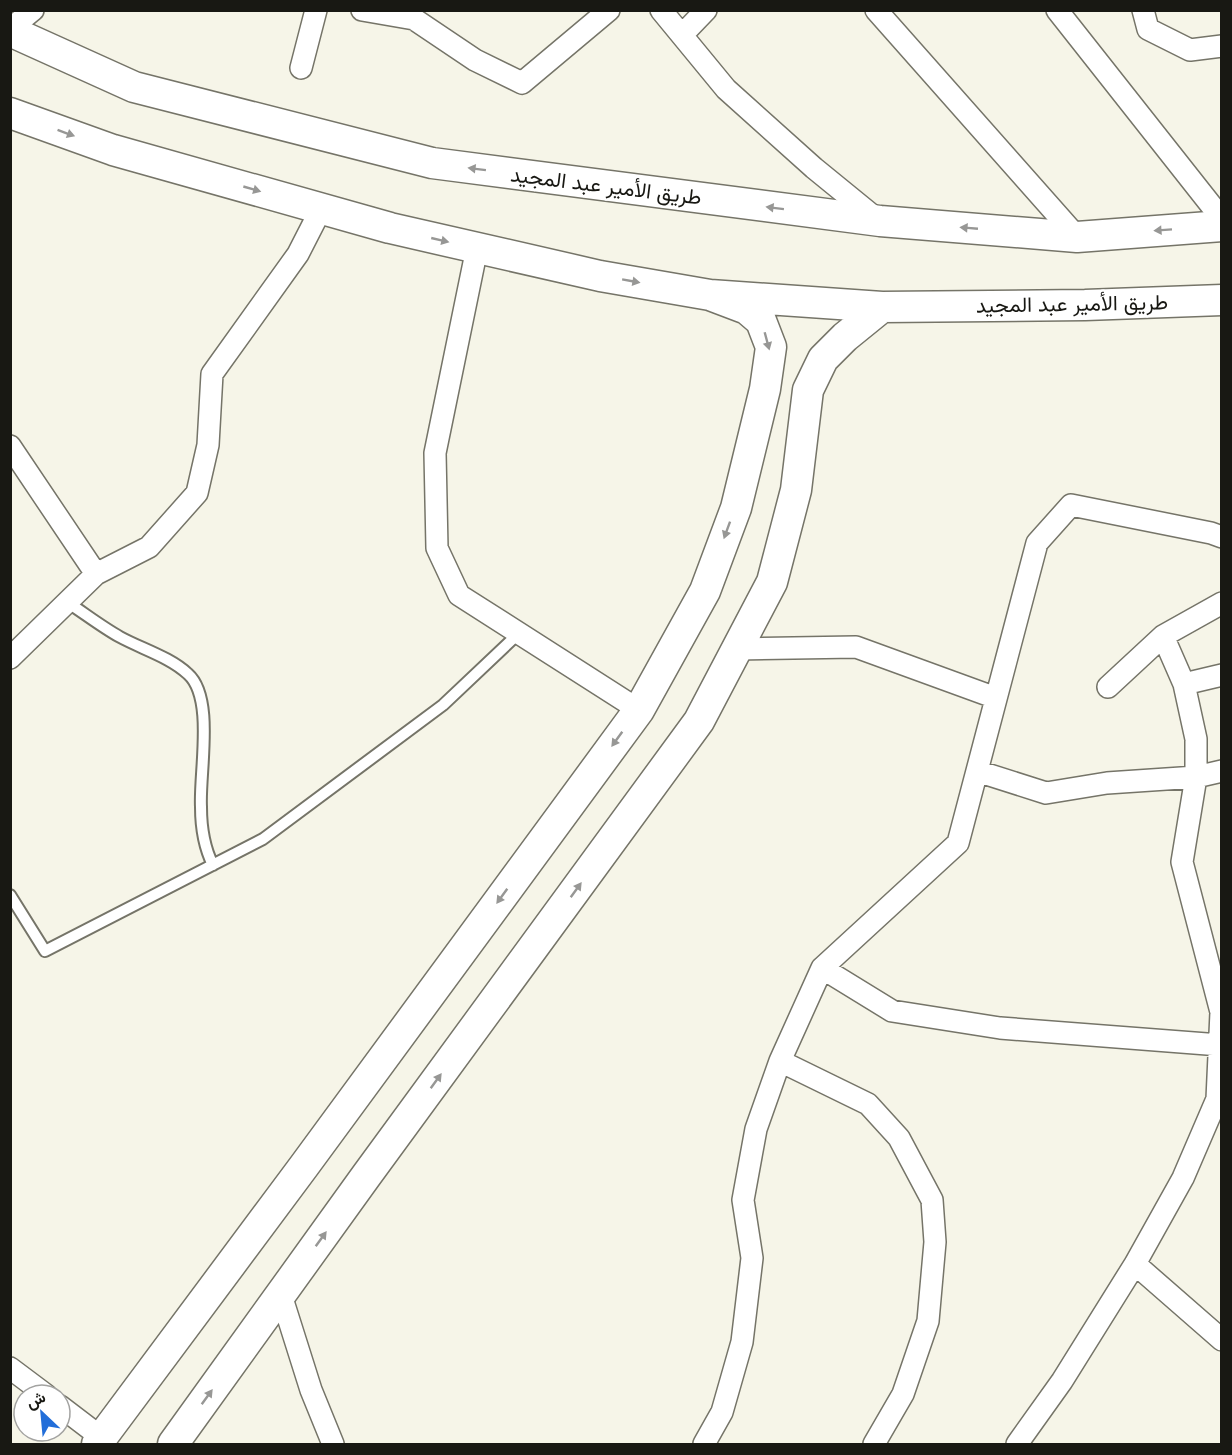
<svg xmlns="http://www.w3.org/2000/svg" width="1232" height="1455" font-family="Inter,Vazirmatn,sans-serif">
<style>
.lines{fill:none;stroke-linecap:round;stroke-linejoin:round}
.lane-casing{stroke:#757468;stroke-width:14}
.street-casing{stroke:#757468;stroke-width:24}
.secondary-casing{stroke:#757468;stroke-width:33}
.lane{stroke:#fff;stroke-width:10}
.street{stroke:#fff;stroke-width:21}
.secondary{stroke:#fff;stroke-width:30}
.oneway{fill:#979795}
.labels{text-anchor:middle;stroke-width:4.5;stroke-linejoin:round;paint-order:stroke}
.street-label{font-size:21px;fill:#181813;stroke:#fff}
</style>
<rect width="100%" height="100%" fill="#f6f5e8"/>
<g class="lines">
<defs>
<path id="lane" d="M67,602c17,11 35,25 53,35 22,12 50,20 68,37 27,24 11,99 13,133 0,20 3,40 12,58
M10,895l35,56 218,-112 180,-134 76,-72"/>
<path id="street" d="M362,10l52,9 61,41 47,23 87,-73
M661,10l65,79 88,79 65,53
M876,10l201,227
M1057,10l165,209
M1143,10l5,19 42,21 32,-4
M10,29l23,-19
M682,35l24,-25
M301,68l15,-58
M477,248l-42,205 2,95 22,47 180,115
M10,446l86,128
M737,649l119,-2 140,51
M10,658l86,-84 53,-27 48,-54 11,-48 4,-71 86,-120 23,-45
M1184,684l38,-9
M1108,687l55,-51 59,-33
M977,771l69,22 61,-10 89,-6 26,-6
M822,968l70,43 108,17 220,17
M780,1061l88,43 31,34 33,62 3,42 -7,79 -25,73 -29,50
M1135,1264l87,76
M281,1295l30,95 22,54
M10,1368l36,27
M60,1406l42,32
M704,1444l18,-32 20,-70 10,-84 -9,-58 13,-71 24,-68 42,-93 136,-125 79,-300 34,-38 140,28 11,4
M1017,1444l45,-63 73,-117 48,-86 34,-79 4,-87 -39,-150 14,-85v-38l-12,-55 -21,-48"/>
<path id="secondary" d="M10,31l124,56 298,76 448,58 197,16 145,-11
M10,113l103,37 277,78 210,48 110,19 172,12 203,-2 137,-5
M97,1444l207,-278 335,-456 66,-119 31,-83 29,-119 6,-42 -10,-26 -14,-12 -37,-14
M173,1444l193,-268 333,-455 73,-139 24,-92 12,-100 15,-31 22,-22 37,-30"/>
</defs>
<use href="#lane" class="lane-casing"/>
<use href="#street" class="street-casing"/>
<use href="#secondary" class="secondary-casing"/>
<use href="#lane" class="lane"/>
<use href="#street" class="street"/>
<use href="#secondary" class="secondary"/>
</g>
<defs><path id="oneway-solid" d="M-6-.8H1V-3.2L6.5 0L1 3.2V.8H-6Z" transform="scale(1.5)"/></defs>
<g class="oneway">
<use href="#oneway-solid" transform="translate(66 133) rotate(20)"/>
<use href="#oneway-solid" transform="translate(477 169) rotate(-173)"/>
<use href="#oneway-solid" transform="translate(252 189) rotate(16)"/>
<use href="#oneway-solid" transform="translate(775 208) rotate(-173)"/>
<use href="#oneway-solid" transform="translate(969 228) rotate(-175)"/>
<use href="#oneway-solid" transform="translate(1163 230) rotate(176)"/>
<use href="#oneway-solid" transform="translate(440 240) rotate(13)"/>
<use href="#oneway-solid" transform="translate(631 281) rotate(10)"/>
<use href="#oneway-solid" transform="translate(767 341) rotate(75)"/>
<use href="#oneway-solid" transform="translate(727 530) rotate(110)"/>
<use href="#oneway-solid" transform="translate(617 739) rotate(126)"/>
<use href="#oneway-solid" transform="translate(576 890) rotate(-54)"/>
<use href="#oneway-solid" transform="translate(502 896) rotate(126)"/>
<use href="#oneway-solid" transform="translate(436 1081) rotate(-54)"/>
<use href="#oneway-solid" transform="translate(321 1239) rotate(-54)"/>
<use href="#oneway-solid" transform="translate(207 1397) rotate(-54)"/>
</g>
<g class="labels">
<g class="street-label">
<text transform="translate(606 186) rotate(7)" y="7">طريق الأمير عبد المجيد</text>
<text transform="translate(1072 304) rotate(-1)" y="7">طريق الأمير عبد المجيد</text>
</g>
</g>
<rect width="1232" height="1455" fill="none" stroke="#181813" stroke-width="24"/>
<g transform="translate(42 1413) rotate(334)"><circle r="28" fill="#ffffff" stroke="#a3a3a1" stroke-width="1.5"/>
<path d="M0-4.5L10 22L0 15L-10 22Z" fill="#226ed9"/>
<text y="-9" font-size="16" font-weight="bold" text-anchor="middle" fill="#181813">ش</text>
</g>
</svg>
